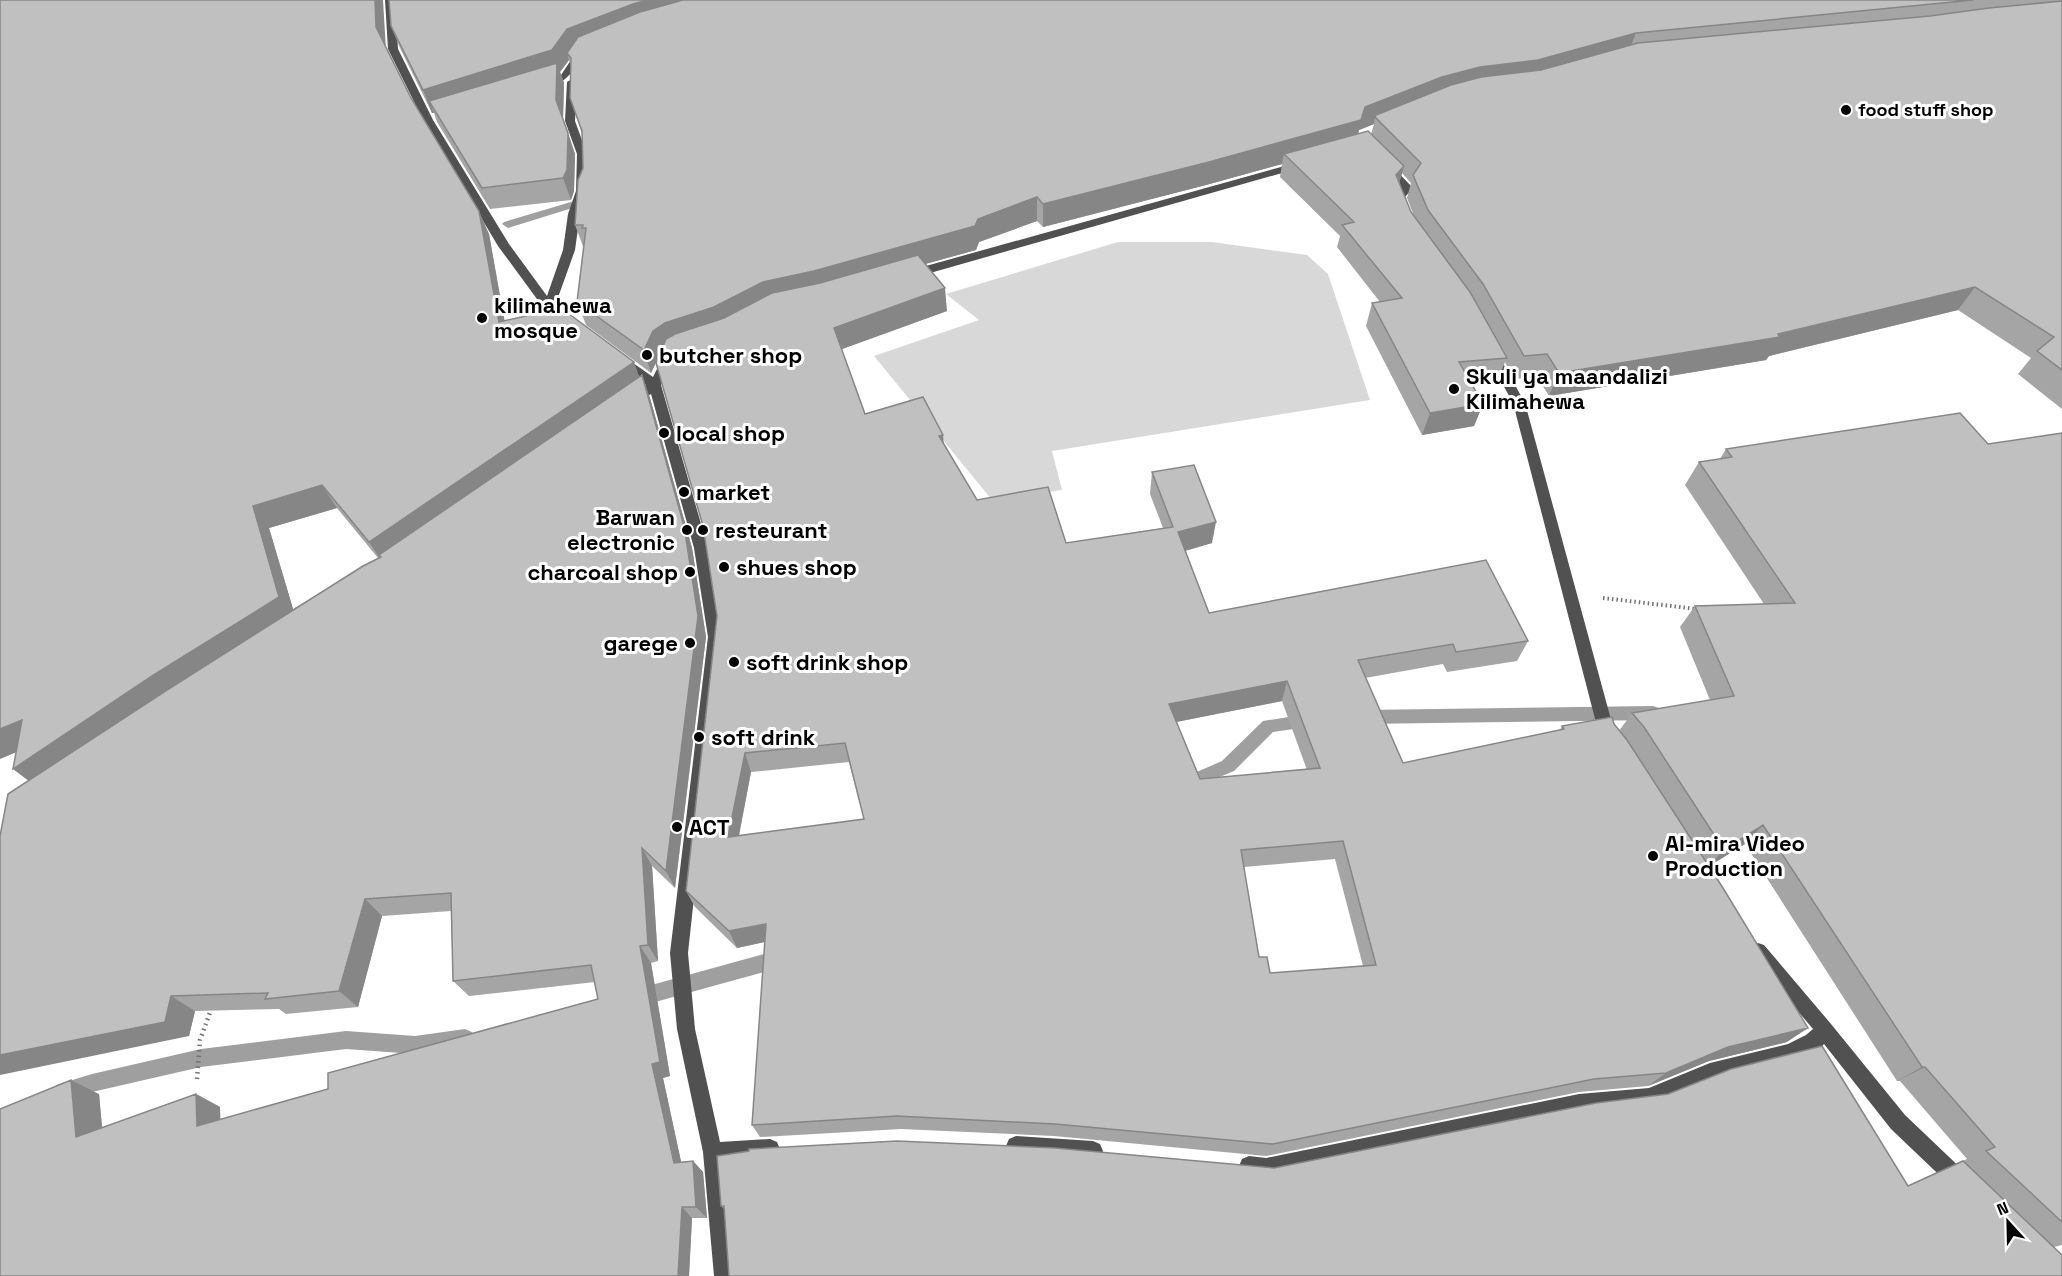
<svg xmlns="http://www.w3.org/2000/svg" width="2062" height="1276" font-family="'Space Grotesk',sans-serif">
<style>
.green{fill:#d8d8d8}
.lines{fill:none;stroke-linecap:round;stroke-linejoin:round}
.stream{fill:#9f9f9f;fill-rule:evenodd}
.path-far1{stroke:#737373;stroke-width:4;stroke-dasharray:1.5 3;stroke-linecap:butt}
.path{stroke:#737373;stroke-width:4.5;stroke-dasharray:1.5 4;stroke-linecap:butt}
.minor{fill:#515151;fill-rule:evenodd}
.wall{fill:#a5a5a5;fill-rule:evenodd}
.shaded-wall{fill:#868686}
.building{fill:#c0c0c0;stroke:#868686;stroke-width:1.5;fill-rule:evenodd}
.poi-dot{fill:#000;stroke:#fff;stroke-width:2}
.labels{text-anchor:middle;stroke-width:6;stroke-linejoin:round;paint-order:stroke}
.far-poi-label{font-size:18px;font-weight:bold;fill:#000;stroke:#fff;text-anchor:start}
.poi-label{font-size:22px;font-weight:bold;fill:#000;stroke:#fff;text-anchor:start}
</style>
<rect width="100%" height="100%" fill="#fff"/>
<path class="green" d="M1118,242h94l95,13 21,19 42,126 -318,51 10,39 -70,10 -118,-144 105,-36 -33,-26z"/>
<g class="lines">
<path class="stream" d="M591,196l6,3 -2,2 -87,27 -6,-4 2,-2z
M1653,706l6,2 2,5 -2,5 -6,2 -291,4 -6,-2 -2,-5 2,-5 6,-2z
M1308,714l6,2 2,5 -2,5 -41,6 -39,39 -52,22 -6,-2 -2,-5 2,-5 46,-20 41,-40z
M782,949l6,3 3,6 -3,6 -6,3 -145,40 -6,-3 -3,-6 3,-6 6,-3z
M465,1029l7,3 2,6 -2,6 -7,3 -50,7 -69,-5 -145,18 -109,25 -29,9 -7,-2 -2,-7 2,-7 36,-11 109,-25 145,-18 69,5z"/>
<path class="path-far1" d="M1603,598l94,11"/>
<path class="path" d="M197,1079l3,-39 12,-33"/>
<path class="minor" d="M385,0h10l3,49 35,71 76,124 38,52 16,-46 5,-36 8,-23 1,-37 -12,-33 2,-39 5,-3 5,3 -2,39 12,33 1,37 -8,23 -5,36 -20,56 18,13v6h-8l-20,-15 -47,-64 -75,-126 -35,-71z
M584,51l5,3c-16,13 -24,36 -50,33v-4l22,-8 14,-21z
M1299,162l4,1v4l-387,110h-8l-2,-3 2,-3z
M1386,163l4,1 23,24 -9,10 5,11 -2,2h-8l-7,-14 9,-9 -20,-22z
M1492,350l4,1 29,52 91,335 -2,5 -6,2 -6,-2 -2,-5 -87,-335 -27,-49z
M669,352l6,4 -14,29 47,163 14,89 -34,316 7,76 25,113 50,-3 7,3 3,7 -3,7 -7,3 -46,2 10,115h-20l-11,-124 -26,-123 -7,-76 38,-316 -14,-89 -43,-154 -14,10h-10l-1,-3 1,-3 19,-13 -30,-24 2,-3h8l27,19 12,-24z
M1758,943l6,2 67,79 74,91 64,61 3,7 -3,7 -7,3 -7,-3 -64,-61 -67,-85 -4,5 -31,13 -79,19 -61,25 -70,8 -313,64 -24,-5 -3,-7 3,-7 7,-3 17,2 313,-64 70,-6 61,-25 78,-19 18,-9 7,-6 -61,-72 -3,-6 3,-6z
M1016,1136l77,5 7,3 3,7 -3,7 -7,3 -77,-5 -7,-3 -3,-7 3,-7z"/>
</g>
<path class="wall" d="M389,0h1673v409l-44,-35 13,-16 -73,-48 -189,46 -3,4 -217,36 -12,-19 -23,2 -9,-17 -7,18 -27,2 12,22 -9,22 -52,9 -56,-109 6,-23 8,-1 -43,-55 3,-11 -60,-59 2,-13 -76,21 -163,42 -6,-6 -58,21 -3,8 -51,14 22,47 -106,38 24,65 79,30 33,56 89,43 97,-15 -13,-34 2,-22 60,71 -27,8 24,62 319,28 -11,20 -70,11 -4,-8 -78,14 38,85 157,-33 2,-4 52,-2 5,7 13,-18 78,-13 -30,-73 15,-21 69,-2 -79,-119 14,-23 21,-3 6,-10 262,-5 74,-11v812l-8,2 -1329,-37 -4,-4 553,-38 634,18 59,-27 -67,-78h-3l-152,-237 -36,22 78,176 -78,19 -61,25 -69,6 -313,64 -212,-20 -153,-7 -141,8 -8,-12 13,-183 -28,6 -42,-41 -9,-16 31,-275 -14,-90 -43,-172 -9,19 -65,-48 -9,-23 7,-53 -9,-24 8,-57 -1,-34 -12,-36 1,-32 -2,-6 -9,12 4,11 -1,36 12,35 -1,37 -3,9 -81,9 -53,-87 -3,-9h-2l-32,-65 -9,-22zM1374,124l-3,10h-13l1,-4zM1402,173l9,10 -4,15 7,18 -3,-4 -12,-29zM1282,701l25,69 -107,9 -24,-57zM849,762l15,57 -125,17 12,-64zM1335,859l28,107 -93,7 -11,-16 -15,-90z
M386,47l25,51 78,136 15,87 130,41 5,15 11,21 42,150 14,89 -31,251 -23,-22 6,95 -7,2 19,113 -7,2 18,84 12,-1 10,11 4,46h-15l-3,58h-689l99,-182 3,34 94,-34 24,13v13l108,-31 270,-90 -3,-17 -126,14 -16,-15 -2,-70 -69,5 -24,91 -72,7 -7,-5 -84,2 -6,25 -161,-255zM337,508l41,50 -85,51 -24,-81z"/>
<path class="shaded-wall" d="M375,0h8l3,50 -10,-23z
M647,0h86l-166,53 2,7 -9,12 4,11 -1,38 -134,-20 5,12h-2l-9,-23 144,-61 66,-25z
M1636,33l-9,23 -252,61 -1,7 -15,6 -3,14 -72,10 -2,10 -76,21 -163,42v-23l322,-97 77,-30 38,-10z
M568,133l7,21 -1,37 -3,9 -8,-22z
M1404,166l-6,22 -2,-13z
M1037,197v24l-58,21 -3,8 -159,44 -157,60 -9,19 -7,-23 9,-19 12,-8 98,-41 215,-63z
M479,211l10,23 20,111 -10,-23z
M1975,287l-17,23 -189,46 -3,4 -217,36 10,-23 219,-39z
M945,288l2,23 -110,40 -3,-23z
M634,362l8,23 -259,178 -14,-21z
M642,375l8,23 42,150 14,89 -31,251 -9,-17z
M1483,404l-9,22 -52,9 8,-22z
M943,435l2,22 -6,-21z
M322,485l15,23 -68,20 27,91 -258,169 -25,-19 240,-263z
M1216,522l-4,21 -38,11 4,-22z
M1287,681l-5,20 -116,23 3,-20z
M22,720l24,20 -46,19v-30z
M745,753l6,19 -16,83 -7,-18z
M1763,825l-18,19 -39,24 18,-18z
M642,848l10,18 6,95 -10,-16z
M365,899l17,17 -24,91 -19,-16z
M766,924l7,16 -36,8 -8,-17z
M640,946l11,17 19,113 -7,2 21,97 -10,-12 -22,-99z
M171,996l24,15 -6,25 -189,39v-20z
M1808,1028l-21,14 -78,19 -61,25 18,-13 62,-26z
M1922,1067h3l-28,14z
M71,1080l28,14 5,55 -28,-12z
M196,1094l24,13 1,32 -24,-13z
M693,1161l10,11 4,46 -11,-11z
M682,1207l10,11 -3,58h-11z"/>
<path class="building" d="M0,0h375l1,27 35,71 68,113 20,111 62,-14 73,54 -265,180 -47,-57 -69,21 26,91 -127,79 -139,93 9,-49 -22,9z
M389,0h258l-14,4 -66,25 -15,21 -129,40 -32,-64z
M683,0h1290l-337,33 -98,27 -58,7 -38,10 -77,30 -4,13 -152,42 -166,42 -6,-7 -59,22 -3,7 -161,45 -51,11 -49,25 -49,16 -12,8 -9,19 -67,-48 9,-74h-4l1,-3h-8l3,-45 5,-12 -1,-37 -12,-33 1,-40 -4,-5 11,-16 62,-25z
M2062,1v369l-25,-19 17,-14 -79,-50 -197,47 2,3 -221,36 -12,-19 -23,2 -41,-72 -55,-74 -15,-35 8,-12 -46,-46 1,-2 75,-30 30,-8 60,-7 97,-27 292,-27 59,-8z
M557,63l-1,37 12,33 -1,37 -4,8 -81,10 -53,-87z
M1368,131l36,35 -8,9 15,37 59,80 37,66 -48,4 24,42 -53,9 -58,-110 30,-5 -60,-73 12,-3 -70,-68z
M918,255l27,33 -111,40 31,86 58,-17 20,38 -4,1 38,64 71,-13 18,56 107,-16 -21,-55 42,-7 22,57 -38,10 31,81 277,-53 42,81 -72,11 -3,-8 -95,16 45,103 161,-34 -2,-3 50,-9 2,7 13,16 96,148 85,140 -80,19 -62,26 -72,6 -321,65 -218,-20 -158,-8 -145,9 14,-201 -37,7 -43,-40 31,-275 -14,-90 -47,-163 10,-24 9,-5 49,-16 48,-25 48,-10zM1287,681l33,87 -120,11 -31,-75zM845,743l19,76 -136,18 17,-84zM1343,841l33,124 -106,8 -3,-16h-8l-18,-107z
M642,375l42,151 14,90 -32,255 -24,-23 6,97 -8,1 20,116 -8,2 22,99 19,-2 3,46h-14l-4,69h-678v-167l71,-29 5,57 120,-43 1,32 131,-37v-16l270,-74 -7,-34 -138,16 -2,-88 -86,6 -26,92 -74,8 3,-6 -97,3 -6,26 -165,33v-219l8,-42 159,-104 196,-124 18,-9 -2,-2z
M1960,413l28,31 74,-11v789l-76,-71 9,-4 -70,-80h-3l-159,-242 -39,25 -80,-123 -12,-14 102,-17 -39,-90 100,-3 -96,-141 33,-5 -6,-8z
M1822,1046l86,140 55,-25 99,94v21h-1333l-5,-70h-3l-4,-50 32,-5v-2l148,-8 158,7 219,20 322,-65 72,-9 63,-25z"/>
<g class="poi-dot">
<circle cx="1846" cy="110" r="6"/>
<circle cx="482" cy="318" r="6"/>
<circle cx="647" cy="355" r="6"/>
<circle cx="1454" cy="389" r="6"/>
<circle cx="664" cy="433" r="6"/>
<circle cx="684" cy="492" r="6"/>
<circle cx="687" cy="530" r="6"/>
<circle cx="703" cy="530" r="6"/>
<circle cx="724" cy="567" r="6"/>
<circle cx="690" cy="572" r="6"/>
<circle cx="690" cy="643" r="6"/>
<circle cx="734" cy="662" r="6"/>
<circle cx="699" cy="737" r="6"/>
<circle cx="677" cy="827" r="6"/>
<circle cx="1653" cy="856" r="6"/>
</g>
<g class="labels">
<g class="far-poi-label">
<text x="1858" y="116">food stuff shop</text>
</g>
<g class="poi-label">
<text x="494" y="313">kilimahewa<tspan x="494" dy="25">mosque</tspan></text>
<text x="659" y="363">butcher shop</text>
<text x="1466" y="384">Skuli ya maandalizi<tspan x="1466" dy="25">Kilimahewa</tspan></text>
<text x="676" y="441">local shop</text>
<text x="696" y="500">market</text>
<text x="675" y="525" text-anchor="end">Barwan<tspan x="675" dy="25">electronic</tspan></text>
<text x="715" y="538">resteurant</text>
<text x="736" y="575">shues shop</text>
<text x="678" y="580" text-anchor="end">charcoal shop</text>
<text x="678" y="651" text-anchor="end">garege</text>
<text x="746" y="670">soft drink shop</text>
<text x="711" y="745">soft drink</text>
<text x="689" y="835">ACT</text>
<text x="1665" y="851">Al-mira Video<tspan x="1665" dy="25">Production</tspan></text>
</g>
</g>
<g transform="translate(2008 1222) rotate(338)" stroke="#ffffff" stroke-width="4.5" paint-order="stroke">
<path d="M0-4.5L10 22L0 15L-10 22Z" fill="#000000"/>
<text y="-9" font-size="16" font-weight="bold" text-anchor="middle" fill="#000000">N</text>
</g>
</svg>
